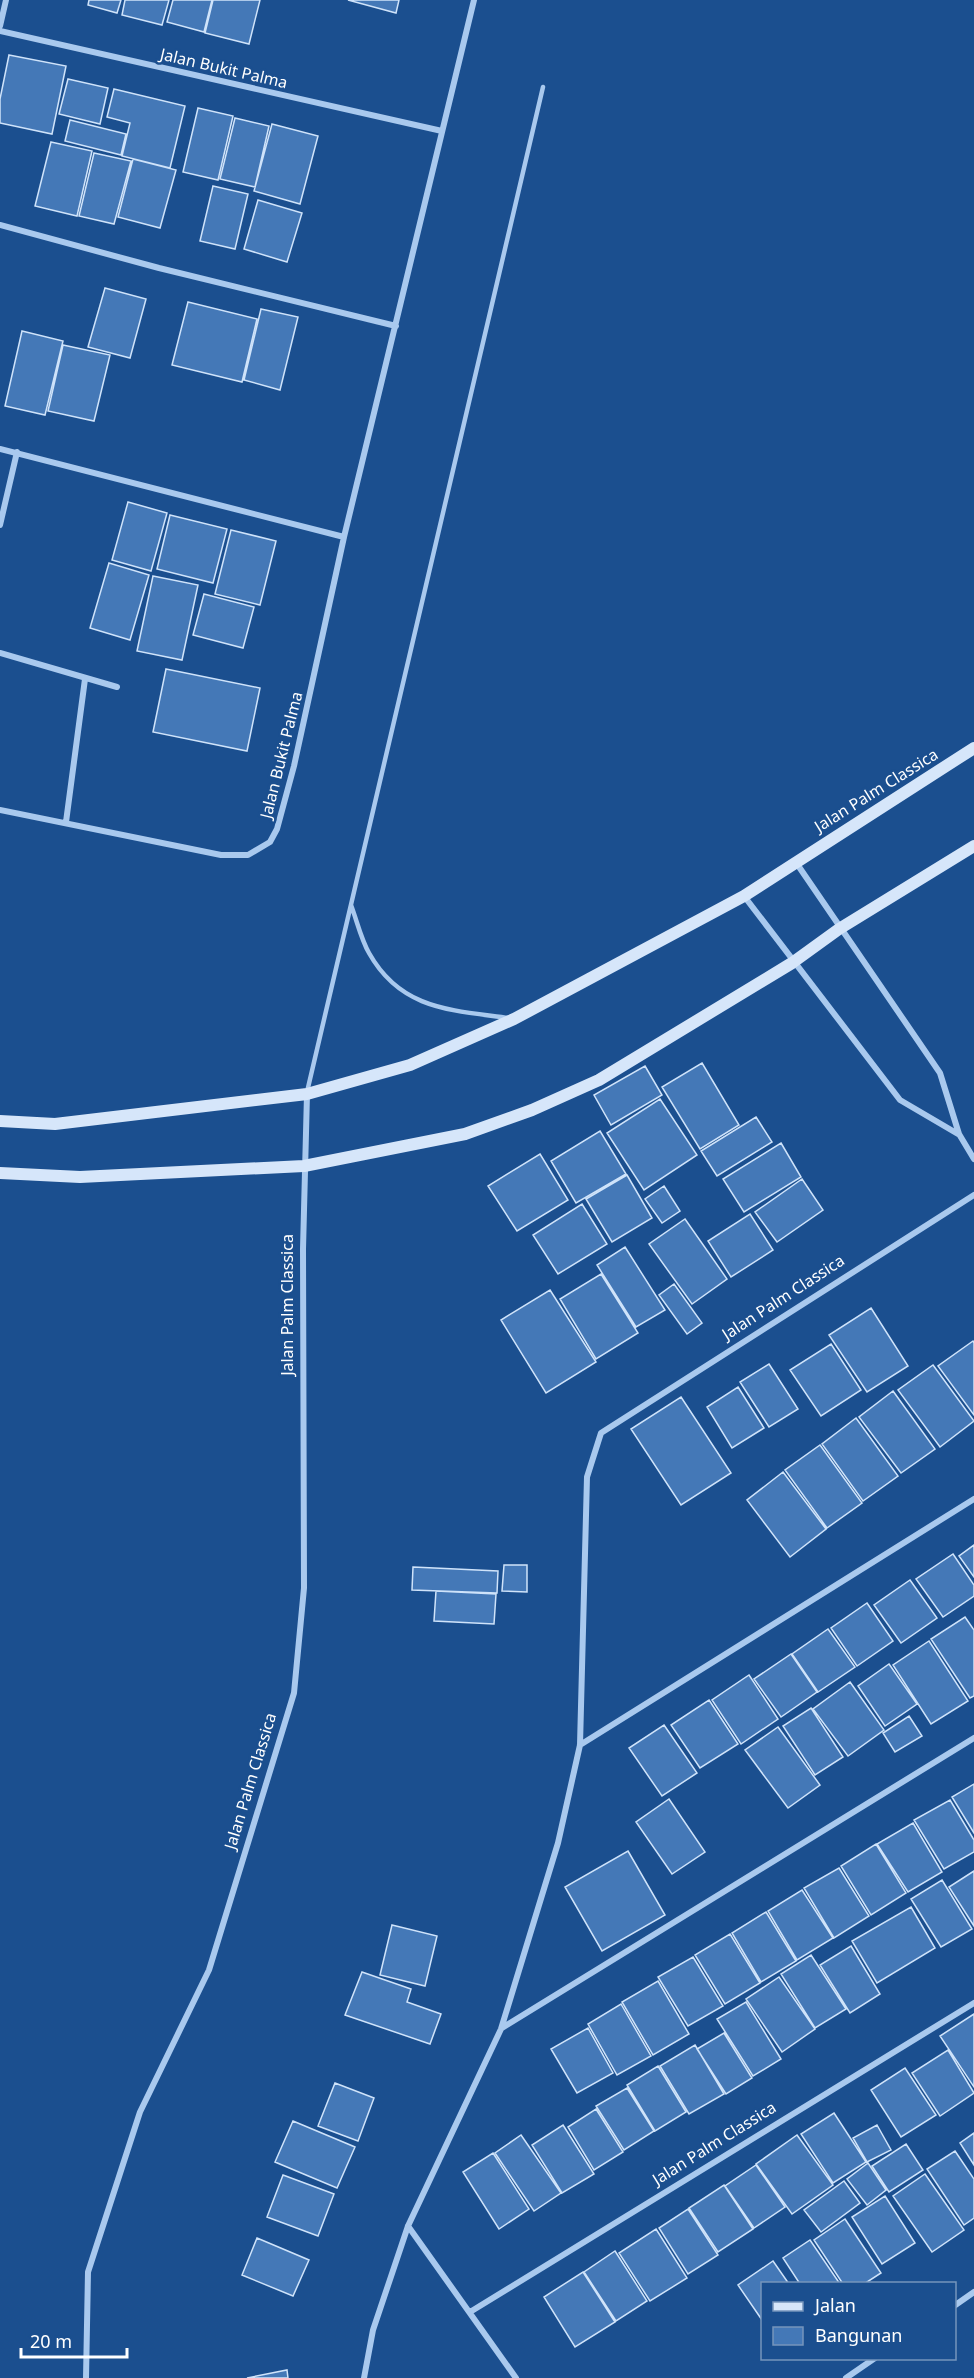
<svg xmlns="http://www.w3.org/2000/svg" width="974" height="2378" font-family="'Noto Sans',sans-serif">
<style>
.building{fill:#4478b7;stroke:#cfe3fa;stroke-width:1.5}
.lines{fill:none;stroke-linecap:round;stroke-linejoin:round}
.lane{stroke:#a9c9ee;stroke-width:4.5}
.street{stroke:#a9c9ee;stroke-width:6}
.secondary{stroke:#d6e6fa;stroke-width:12}
.labels{text-anchor:middle;stroke-width:5;stroke-linejoin:round;paint-order:stroke}
.street-label{font-size:16px;fill:#fff;stroke:#1b4f8f}
</style>
<rect width="100%" height="100%" fill="#1b4f8f"/>
<path class="building" d="M89,0h32l-4,13 -29,-8z
M125,0h44l-7,25 -40,-10z
M173,0h39l-8,32 -37,-10z
M213,0h47l-11,44 -44,-11z
M348,0h51l-3,13z
M9,55l57,11 -14,68 -52,-11v-24z
M68,79l40,9 -8,36 -41,-10z
M114,89l71,17 -15,62 -48,-12 8,-33 -23,-6z
M198,108l35,8 -15,64 -35,-8z
M235,118l34,8 -14,61 -35,-8z
M70,120l56,14 -5,21 -56,-14z
M272,124l46,12 -18,68 -46,-13z
M51,142l41,9 -15,65 -42,-10z
M94,153l37,8 -17,63 -35,-8z
M133,159l43,11 -16,58 -42,-11z
M213,186l35,8 -13,55 -35,-8z
M258,200l44,13 -15,49 -43,-13z
M105,288l41,11 -16,59 -42,-11z
M188,302l69,17 -15,63 -70,-17z
M261,309l37,8 -18,73 -36,-10z
M22,331l41,10 -18,74 -40,-9z
M63,345l47,10 -16,66 -46,-10z
M128,502l39,11 -16,58 -39,-11z
M170,515l57,14 -14,54 -56,-14z
M231,530l45,11 -16,64 -45,-11z
M109,563l40,12 -19,65 -40,-12z
M153,576l45,9 -16,75 -45,-9z
M204,594l50,13 -11,41 -50,-13z
M166,669l94,19 -13,63 -94,-19z
M702,1063l37,62 -39,24 -38,-62z
M645,1066l17,29 -51,30 -17,-30z
M660,1099l37,56 -53,35 -37,-57z
M756,1117l16,25 -55,34 -16,-25z
M600,1131l26,43 -50,29 -25,-42z
M781,1143l20,34 -57,35 -21,-33z
M540,1154l28,46 -51,31 -29,-45z
M627,1175l25,43 -40,24 -26,-43z
M802,1179l21,31 -46,32 -22,-30z
M664,1186l16,25 -18,12 -17,-24z
M582,1204l25,40 -49,30 -25,-39z
M750,1214l23,36 -42,27 -23,-36z
M685,1219l42,60 -35,25 -43,-60z
M625,1247l40,63 -29,17 -39,-62z
M601,1274l37,59 -42,26 -36,-60z
M674,1284l28,39 -15,11 -28,-39z
M550,1290l46,72 -50,31 -45,-73z
M871,1308l37,58 -41,26 -38,-57z
M973,1341l1,2v72l-36,-49z
M831,1344l30,46 -40,26 -31,-46z
M769,1364l29,45 -29,18 -29,-45z
M933,1365l41,56 -34,26 -42,-57z
M738,1387l26,41 -32,20 -25,-41z
M893,1391l42,58 -34,24 -42,-56z
M681,1397l50,76 -50,32 -50,-76z
M856,1418l42,58 -35,25 -41,-57z
M820,1445l42,58 -35,25 -42,-58z
M783,1472l43,57 -36,28 -43,-57z
M974,1545v32l-15,-21z
M953,1554l21,31v11l-31,21 -27,-38z
M504,1565h23v27l-25,-1z
M413,1567l85,4 -1,22 -85,-3z
M910,1580l27,38 -36,25 -27,-38z
M436,1591l60,3 -2,30 -60,-3z
M867,1603l26,38 -36,25 -26,-38z
M965,1617l9,13v66l-4,2 -39,-59z
M828,1629l27,38 -37,25 -26,-38z
M929,1641l39,60 -37,23 -38,-59z
M791,1654l26,38 -36,25 -27,-38z
M889,1664l28,40 -32,22 -27,-40z
M749,1675l29,44 -37,25 -29,-44z
M850,1682l34,48 -36,26 -35,-47z
M709,1700l29,44 -38,24 -29,-43z
M811,1708l32,49 -28,18 -32,-49z
M909,1716l13,20 -27,16 -12,-19z
M664,1725l33,48 -35,23 -33,-48z
M778,1727l42,58 -32,23 -43,-58z
M974,1784v49l-22,-36z
M669,1799l36,53 -33,22 -36,-52z
M950,1800l24,40v12l-30,17 -30,-49z
M913,1823l29,49 -34,20 -31,-48z
M876,1844l30,49 -35,22 -30,-49z
M628,1851l37,64 -63,36 -37,-64z
M839,1868l30,48 -35,22 -30,-50z
M974,1871v55l-25,-39z
M942,1880l30,49 -31,18 -30,-48z
M802,1890l31,48 -36,22 -29,-49z
M911,1907l24,41 -58,35 -25,-42z
M766,1912l30,49 -35,21 -29,-49z
M392,1925l45,11 -12,50 -45,-11z
M730,1934l30,49 -35,21 -30,-49z
M851,1946l29,48 -30,19 -30,-48z
M811,1955l35,54 -31,19 -34,-54z
M693,1957l30,49 -35,20 -30,-49z
M362,1972l49,17 -4,13 34,12 -11,30 -85,-29z
M779,1977l36,52 -33,23 -36,-53z
M658,1981l31,53 -36,21 -31,-53z
M746,2002l35,57 -28,17 -36,-57z
M621,2004l30,52 -34,19 -29,-51z
M974,2014v73l-34,-51z
M588,2028l25,45 -36,20 -26,-44z
M724,2033l28,45 -26,16 -29,-45z
M695,2045l29,49 -35,20 -29,-48z
M948,2050l26,43 -34,23 -28,-43z
M658,2066l28,46 -31,19 -28,-46z
M905,2068l31,47 -35,22 -30,-47z
M335,2083l39,15 -16,43 -40,-15z
M627,2088l27,43 -30,19 -28,-44z
M596,2109l27,43 -29,18 -26,-43z
M834,2113l32,49 -33,21 -32,-49z
M293,2121l62,26 -18,41 -62,-26z
M563,2125l31,49 -32,19 -30,-48z
M877,2125l14,25 -24,12 -14,-24z
M974,2133v32l-14,-22z
M521,2135l40,58 -27,18 -39,-58z
M797,2135l36,50 -41,29 -36,-50z
M906,2144l17,26 -34,22 -17,-26z
M955,2151l19,28v39l-10,7 -37,-56z
M493,2153l36,56 -30,20 -36,-57z
M868,2163l18,27 -19,15 -20,-26z
M756,2165l29,42 -31,21 -29,-42z
M925,2174l39,56 -32,22 -39,-56z
M283,2175l51,19 -16,42 -51,-19z
M844,2181l16,22 -39,29 -17,-22z
M724,2185l29,44 -35,23 -29,-44z
M885,2196l30,47 -33,21 -30,-47z
M688,2209l30,46 -30,19 -29,-46z
M845,2219l36,54 -17,11h-21l-29,-44z
M656,2229l31,49 -37,23 -31,-48z
M257,2238l52,22 -16,36 -51,-21z
M810,2240l30,44h-40l-17,-26z
M615,2251l32,50 -31,20 -32,-49z
M773,2261l16,23h-27v36l-24,-35z
M583,2272l32,50 -40,25 -31,-50z
M287,2370l1,8h-41z"/>
<g class="lines">
<path class="lane" d="M351,905c6,16 10,34 18,48 32,57 82,57 140,65
M307,1092l236,-1005"/>
<path class="street" d="M0,26l6,-26
M0,31l442,100
M0,225l159,43 237,58
M0,449l344,88
M0,525l17,-73
M0,653l117,34
M0,810l221,45h27l22,-13 7,-13 17,-63 50,-229 130,-537
M66,822l19,-143
M795,861l145,212 19,61 15,25
M744,896l156,204 58,34
M580,1745l394,-246
M502,2028l472,-290
M408,2226l108,152
M954,2306l20,-14
M470,2312l504,-309
M86,2378l2,-106 52,-160 69,-142 85,-277 10,-105 -1,-339 4,-155
M364,2378l9,-48 35,-104 93,-197 57,-186 22,-98 7,-268 14,-44 373,-238
M846,2378l29,-20"/>
<path class="secondary" d="M0,1121l55,3 252,-30 103,-29 104,-46 230,-123 230,-148
M0,1173l80,4 224,-11 161,-32 67,-24 67,-30 193,-117 47,-34 135,-83"/>
</g>
<g class="labels">
<g class="street-label">
<text transform="translate(224 68) rotate(13)" y="6">Jalan Bukit Palma</text>
<text transform="translate(281 755) rotate(-76)" y="6">Jalan Bukit Palma</text>
<text transform="translate(876 790) rotate(-32)" y="6">Jalan Palm Classica</text>
<text transform="translate(783 1297) rotate(-33)" y="6">Jalan Palm Classica</text>
<text transform="translate(287 1305) rotate(-90)" y="6">Jalan Palm Classica</text>
<text transform="translate(250 1781) rotate(-73)" y="6">Jalan Palm Classica</text>
<text transform="translate(714 2143) rotate(-32)" y="6">Jalan Palm Classica</text>
</g>
</g>
<rect x="761" y="2282" width="195" height="78" fill="#1b4f8f" stroke="#7695bc" stroke-width="1.5"/>
<rect x="773" y="2302" width="30" height="9" fill="#d6e6fa" stroke="#7695bc" stroke-width="1.5"/>
<text x="815" y="2312" font-size="18" fill="#ffffff">Jalan</text>
<rect x="773" y="2327" width="30" height="18" fill="#4478b7" stroke="#7695bc" stroke-width="1.5"/>
<text x="815" y="2342" font-size="18" fill="#ffffff">Bangunan</text>
<path d="M21 2348v9h106v-9" fill="none" stroke="#ffffff" stroke-width="3"/>
<text x="30" y="2348" font-size="18" fill="#ffffff" stroke="#1b4f8f" stroke-width="4.5" paint-order="stroke">20 m</text>
</svg>
